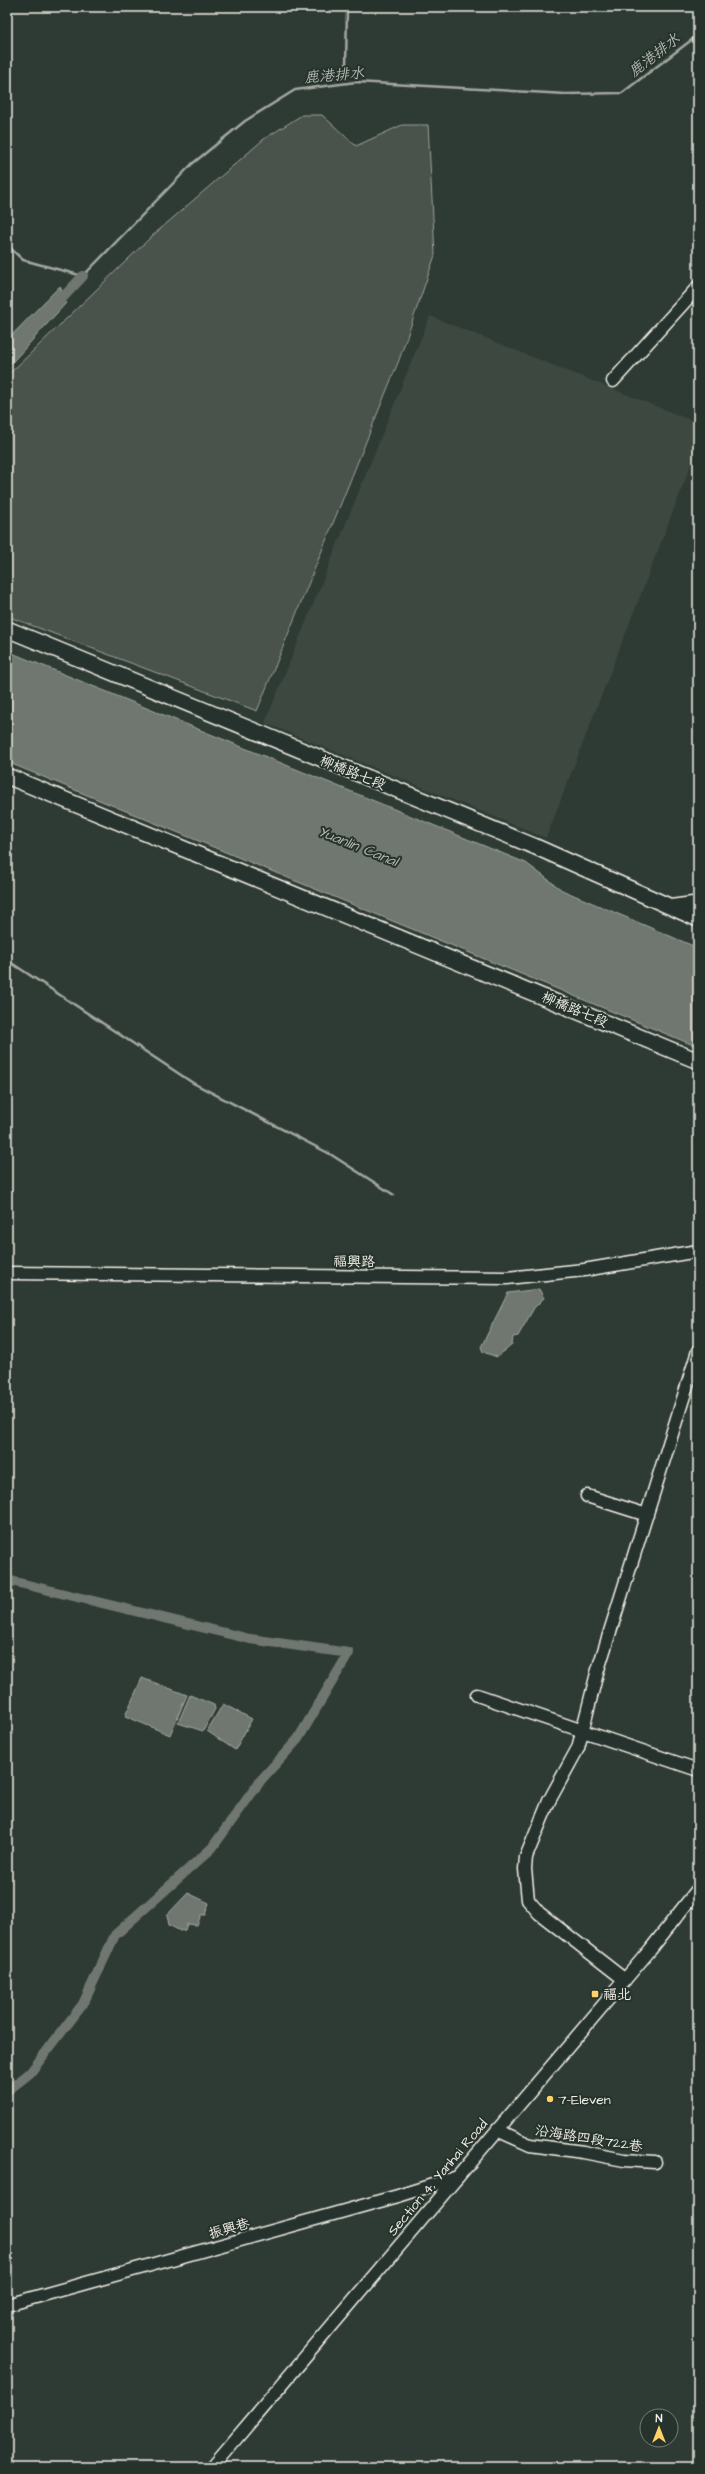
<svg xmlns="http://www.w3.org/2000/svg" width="705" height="2474" font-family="'Architects Daughter','LXGW WenKai TC',sans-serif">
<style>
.built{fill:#3c4841}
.green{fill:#48524c;stroke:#9ea29a}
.water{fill:#6f7770;stroke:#a4a8a0}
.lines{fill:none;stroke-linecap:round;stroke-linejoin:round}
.stream{stroke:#a4a8a0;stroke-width:2.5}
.canal{stroke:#6f7770;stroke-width:10}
.minor-casing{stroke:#f4f1e8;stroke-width:15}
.major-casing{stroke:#f4f1e8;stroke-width:18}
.minor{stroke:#26332d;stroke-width:12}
.major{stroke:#26332d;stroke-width:15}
.poi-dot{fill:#ffd166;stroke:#26332d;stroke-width:1.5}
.labels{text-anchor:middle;stroke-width:4;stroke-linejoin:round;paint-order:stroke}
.street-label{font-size:14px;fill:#f4f1e8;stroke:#26332d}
.poi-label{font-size:14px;fill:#f4f1e8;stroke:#26332d;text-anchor:start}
.water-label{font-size:15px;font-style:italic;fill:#b8bab2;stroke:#26332d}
</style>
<rect width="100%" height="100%" fill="#2e3b34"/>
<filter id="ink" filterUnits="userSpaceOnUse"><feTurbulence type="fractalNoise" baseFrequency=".025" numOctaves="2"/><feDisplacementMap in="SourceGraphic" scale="8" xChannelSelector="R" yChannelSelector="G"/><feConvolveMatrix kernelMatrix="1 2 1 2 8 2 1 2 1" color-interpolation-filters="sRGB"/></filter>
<g filter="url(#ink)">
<path class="built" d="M430,316l268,107v24l-152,391 -281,-115z"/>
<path class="green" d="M302,115h20l34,31 46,-21h26l7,130 -36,105 -142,351 -250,-95v-240l144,-139 113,-98z"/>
<path class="water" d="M60,286l6,17 -59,65v-28z
M7,651l519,212 36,27 136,58v99l-691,-285z
M539,1289l5,9 -10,10 -16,28 -5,1 -1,8 -15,12 -14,-5 -2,-5 27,-54z
M142,1678l45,17 -17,40 -45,-19z
M190,1695l24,10 1,4 -12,22 -25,-8z
M223,1704l29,15 -17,31 -28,-19z
M188,1893l21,10 -4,12h-4l-4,10 -10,-1 -2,6 -5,1 -11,-6 -2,-10z"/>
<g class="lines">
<path class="stream" d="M346,67l1,-60
M7,245l16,15 60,16 109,-112 53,-43 50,-31 61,-8 210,12 56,-1 76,-58
M7,960l186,123 137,71 64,41"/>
<path class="canal" d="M54,307l29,-31
M7,1580l243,59 99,14 -51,86 -37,41 -49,68 -97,87 -32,69 -53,69 -23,18"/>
<defs>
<path id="minor" d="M613,381l85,-94
M671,906l22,-3 5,1
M7,1273l500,5 77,-8 114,-19
M587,1496l60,19
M477,1695l221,75
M625,1980l-86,-67 -11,-13 -3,-31 1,-12 23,-56 29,-53 19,-75 101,-322
M497,2130l33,15 53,7 41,8 31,2
M7,2305l391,-109 60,-19
M212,2467l438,-517 48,-61"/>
<path id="major" d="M7,629l529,218 162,72
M7,776l691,285"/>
</defs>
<use href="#minor" class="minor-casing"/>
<use href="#major" class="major-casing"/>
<use href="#minor" class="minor"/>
<use href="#major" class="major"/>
</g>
</g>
<g class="poi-dot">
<rect x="591" y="1990" width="8" height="8" rx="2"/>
<circle cx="550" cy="2099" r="4"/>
</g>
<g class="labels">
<g class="street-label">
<text transform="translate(353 772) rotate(22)" y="5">柳橋路七段</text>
<text transform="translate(575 1009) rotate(23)" y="5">柳橋路七段</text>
<text transform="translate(354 1261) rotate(1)" y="5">福興路</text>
<text transform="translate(589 2138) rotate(9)" y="5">沿海路四段722巷</text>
<text transform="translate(437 2177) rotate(-50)" y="5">Section 4, Yanhai Road</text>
<text transform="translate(229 2228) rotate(-16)" y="5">振興巷</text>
</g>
<g class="poi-label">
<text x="603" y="1999">福北</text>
<text x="558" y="2104">7-Eleven</text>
</g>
<g class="water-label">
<text transform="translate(654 55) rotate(-38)" y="5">鹿港排水</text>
<text transform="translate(334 75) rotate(-5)" y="5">鹿港排水</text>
<text transform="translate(358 846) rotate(22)" y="5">Yuanlin Canal</text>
</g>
</g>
<rect width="705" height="2474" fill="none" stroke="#26332d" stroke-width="24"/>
<rect x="12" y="12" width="681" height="2450" fill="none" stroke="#f4f1e8" stroke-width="1.5" filter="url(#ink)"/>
<g transform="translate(659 2428)"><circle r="19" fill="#26332d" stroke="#787f78"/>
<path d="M0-3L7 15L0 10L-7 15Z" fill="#ffd166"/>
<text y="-6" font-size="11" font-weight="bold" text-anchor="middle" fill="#f4f1e8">N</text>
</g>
</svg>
